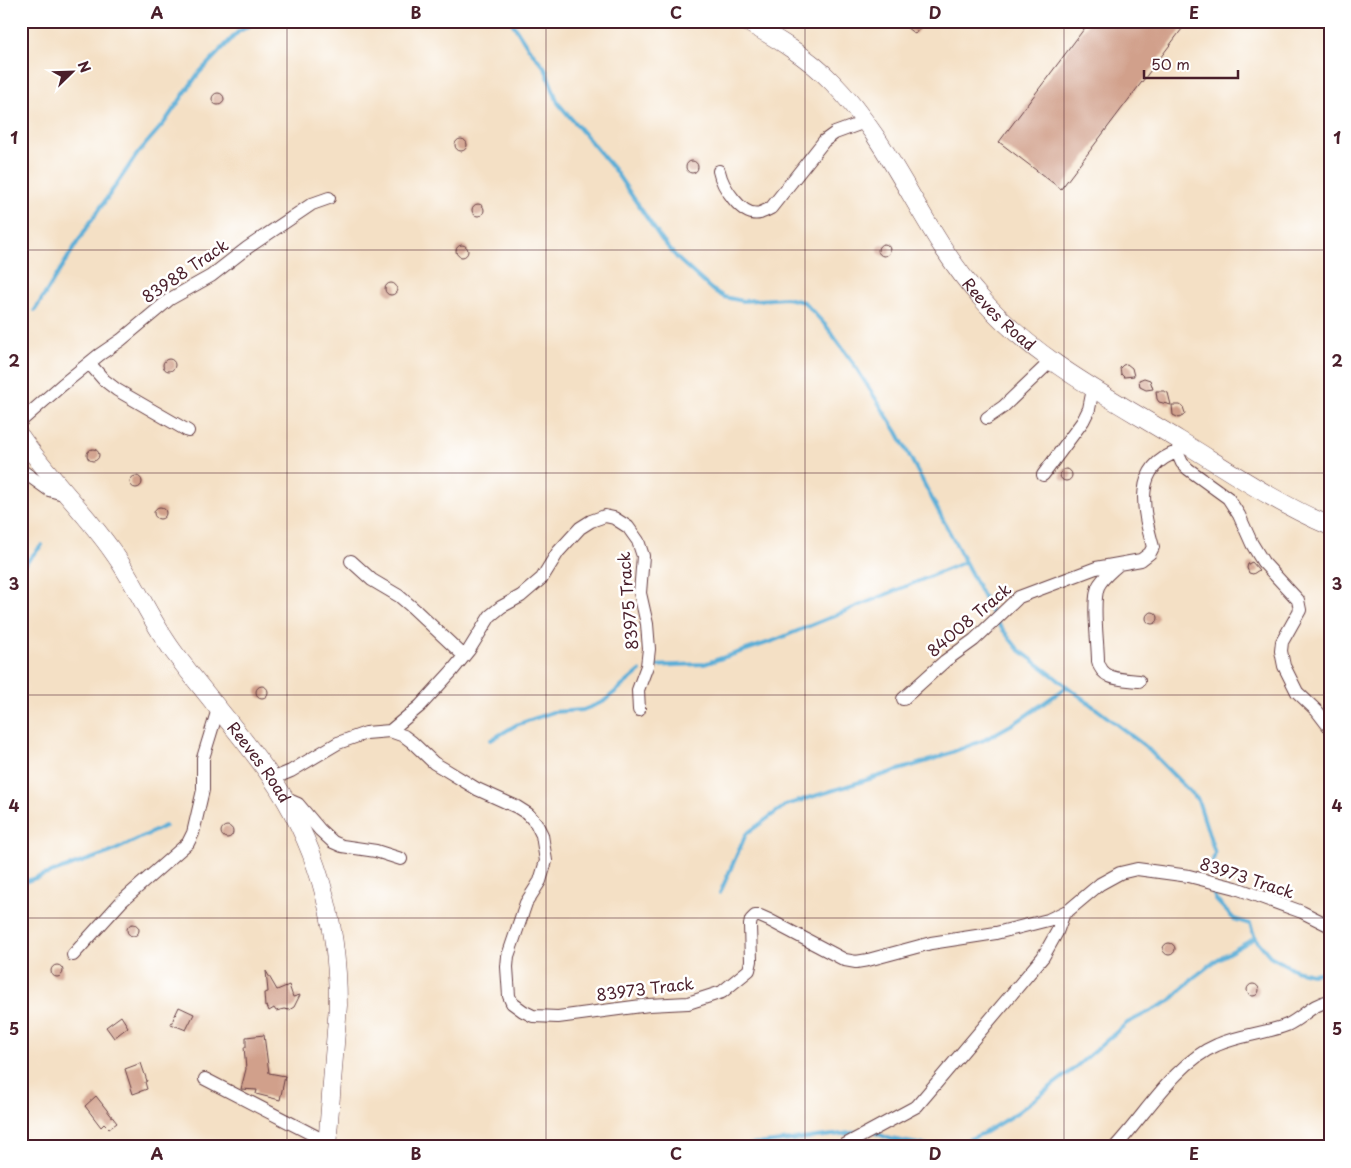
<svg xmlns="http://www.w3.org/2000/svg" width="1351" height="1168" font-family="'Playpen Sans',sans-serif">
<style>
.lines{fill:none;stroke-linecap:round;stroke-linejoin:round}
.stream{stroke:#5baed7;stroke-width:4}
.building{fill:#d1a08b}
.street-casing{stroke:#643c42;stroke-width:14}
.secondary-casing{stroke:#643c42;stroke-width:19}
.street{stroke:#fff;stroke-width:12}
.secondary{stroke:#fff;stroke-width:18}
.grid{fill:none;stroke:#4a1f2b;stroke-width:1;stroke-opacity:0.55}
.labels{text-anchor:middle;stroke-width:5;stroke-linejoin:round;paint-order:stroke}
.street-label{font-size:16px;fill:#4a1f2b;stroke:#fff}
.neatline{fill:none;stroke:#4a1f2b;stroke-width:2}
.grid-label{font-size:16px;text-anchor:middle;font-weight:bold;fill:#4a1f2b}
</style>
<rect width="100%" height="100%" fill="#fff"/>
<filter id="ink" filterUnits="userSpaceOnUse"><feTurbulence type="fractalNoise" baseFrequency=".02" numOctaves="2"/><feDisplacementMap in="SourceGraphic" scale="10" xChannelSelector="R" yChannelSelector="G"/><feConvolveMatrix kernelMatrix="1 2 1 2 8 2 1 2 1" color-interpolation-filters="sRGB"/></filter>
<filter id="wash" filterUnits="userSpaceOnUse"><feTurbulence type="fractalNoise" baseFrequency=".0096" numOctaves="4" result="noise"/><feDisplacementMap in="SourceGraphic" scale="20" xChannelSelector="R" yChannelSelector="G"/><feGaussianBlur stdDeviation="1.12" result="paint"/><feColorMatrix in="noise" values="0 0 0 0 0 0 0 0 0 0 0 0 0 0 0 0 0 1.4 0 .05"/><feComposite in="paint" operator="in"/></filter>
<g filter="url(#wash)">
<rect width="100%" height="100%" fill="#f4e0c5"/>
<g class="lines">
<path class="stream" d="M511,21l16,25 18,22 13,35 55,65 49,72 16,19 33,30 13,8 19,4 43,-3 18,4 23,25 26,36 44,69 99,189 22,28 127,97 53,54 17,53 -6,22
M35,310l52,-83 51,-74 26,-30 34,-49 40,-42 20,-11
M21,568l21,-23
M650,666l54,-2 69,-23 192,-79
M491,740l25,-15 37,-13 30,-2 20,-8 37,-31
M21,883l90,-31 54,-26
M1211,888l5,12 18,19 16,5 5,14 15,18 25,14 17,4 18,-3
M720,893l26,-59 40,-29 148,-46 50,-19 34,-19 49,-34
M875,1133l16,6 44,8
M732,1147l127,-15
M950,1147l34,-14 34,-21 53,-41 56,-48 43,-22 23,-23 25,-19 37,-21"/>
</g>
<g id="blocks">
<path class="building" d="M898,21h27l-10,13z
M1090,21h98l-127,168 -62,-47z
M212 99a6 6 0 1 1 12 0a6 6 0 1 1-12 0Z
M455 145a6 6 0 1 1 12 0a6 6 0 1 1-12 0Z
M686 167a6 6 0 1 1 12 0a6 6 0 1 1-12 0Z
M472 210a6 6 0 1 1 12 0a6 6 0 1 1-12 0Z
M878 250a6 6 0 1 1 12 0a6 6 0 1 1-12 0Z
M456 251a6 6 0 1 1 12 0a6 6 0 1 1-12 0Z
M385 289a6 6 0 1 1 12 0a6 6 0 1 1-12 0Z
M163 365a6 6 0 1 1 12 0a6 6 0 1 1-12 0Z
M1127,364l5,4 2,8 -10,1 -3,-3 -1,-6 3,-3z
M1144,378l6,2 3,9 -7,1 -6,-3 -1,-7z
M1156,391h8l4,2 3,12 -12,-3 -2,-3z
M1172,405h8l3,2 2,6 -2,3 -4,2 -6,-3z
M87 455a6 6 0 1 1 12 0a6 6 0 1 1-12 0Z
M1060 475a6 6 0 1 1 12 0a6 6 0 1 1-12 0Z
M130 482a6 6 0 1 1 12 0a6 6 0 1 1-12 0Z
M154 513a6 6 0 1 1 12 0a6 6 0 1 1-12 0Z
M1252,562l7,8 -6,4 -4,-1 -2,-5 1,-4z
M1146 618a6 6 0 1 1 12 0a6 6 0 1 1-12 0Z
M256 692a6 6 0 1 1 12 0a6 6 0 1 1-12 0Z
M221 832a6 6 0 1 1 12 0a6 6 0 1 1-12 0Z
M127 930a6 6 0 1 1 12 0a6 6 0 1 1-12 0Z
M1163 949a6 6 0 1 1 12 0a6 6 0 1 1-12 0Z
M51 971a6 6 0 1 1 12 0a6 6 0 1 1-12 0Z
M266,971l11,19 12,-5 4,12 7,-2 -6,12 -5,3 -5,-1 -8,2 -2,-3 -5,3 -2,-5 -2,1 -1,-14 4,-1z
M1247 990a6 6 0 1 1 12 0a6 6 0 1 1-12 0Z
M179,1007l15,7 -8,16 -15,-6z
M121,1016l7,11 -14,11 -8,-11z
M264,1035l5,38 16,3 -5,24 -24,-6 1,-4 -16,-1 5,-20 -2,-22h2v-10z
M141,1063l6,18 -2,1 2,7 -14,5 -8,-25z
M96,1096l21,27 -8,6 -5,-5 -3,3 -16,-21z"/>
</g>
</g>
<g filter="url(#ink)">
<use href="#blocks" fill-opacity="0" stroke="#643c42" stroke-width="1"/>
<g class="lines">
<defs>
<path id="street" d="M719,171c3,15 23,47 41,42 3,-1 7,-3 11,-5l53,-67 11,-8 30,-11
M89,363l15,17 13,10 71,41
M987,418l16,-11 48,-46
M21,421l41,-36 37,-30 22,-15 49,-41 41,-23 36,-28 65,-44 17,-6
M1179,446l-2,6 5,11 6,6 40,29 11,17 13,29 11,18 35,38 2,10 -18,32 -1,9 3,15 13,26 20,19 13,17
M21,470l28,20 18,5
M1043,475l40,-54 6,-12 4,-20
M351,561l21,19 27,16 13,11 52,49
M1119,564c-7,7 -17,14 -21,23 -6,16 0,56 0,74 4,20 25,18 41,20
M903,699l42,-38 29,-21 45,-43 77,-29 45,-8 9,-7 3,-6c-10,-36 -21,-80 24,-95
M390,731l30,-25 32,-35 17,-21 21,-34 11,-9 20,-11 21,-18 16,-26 22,-24 11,-7 14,-5 9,2 14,9 10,14 5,15 -3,37 7,31 2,25 -2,17 -9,24 1,20
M272,779l19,-8 47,-28 28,-10 24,-2 14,5 8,6 22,21 12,7 31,19 40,18 11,7 8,9 6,12 4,26 -6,20 -14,22 -18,53 -1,11 2,29 3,7 11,8 10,5 25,1 91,-12 39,-2 34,-11 27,-22 2,-9 -1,-36 1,-5 4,-4h5l9,4 76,40 11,2 12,-2 63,-17 65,-10 52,-13 21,-10 31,-26 20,-11 17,-4 52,7 47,12 66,24 28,14
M284,798l14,6 22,26 13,12 9,4 34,5 25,8
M73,955l49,-54 66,-58 5,-10 10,-43v-32l15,-49
M205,1079l122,63
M841,1147l76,-41 126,-149 14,-25 7,-19
M1115,1147c30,-32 61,-85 102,-102 22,-10 47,-11 70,-20 16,-7 24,-21 43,-24"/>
<g id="secondary">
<path id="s1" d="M745,21c31,17 63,36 87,61 62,63 90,150 148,215 55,63 129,100 199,143 51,31 95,62 151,86"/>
<path id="s2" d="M21,437c28,41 64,75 92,115 24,33 38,71 63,103 30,40 64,78 93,119 48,69 69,149 69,231l-11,142"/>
</g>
</defs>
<use href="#street" class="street-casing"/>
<use href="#secondary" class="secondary-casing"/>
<use href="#street" class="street"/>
<use href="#secondary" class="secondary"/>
</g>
</g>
<path class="grid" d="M287,21v1126M546,21v1126M805,21v1126M1064,21v1126M21,250h1309M21,473h1309M21,695h1309M21,918h1309"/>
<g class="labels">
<g class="street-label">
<text transform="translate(185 271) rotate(-34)" y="6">83988 Track</text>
<text dy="6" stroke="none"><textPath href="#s1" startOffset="394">Reeves Road</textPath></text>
<text transform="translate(628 601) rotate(-95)" y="6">83975 Track</text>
<text transform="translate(969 620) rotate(-40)" y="6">84008 Track</text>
<text dy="6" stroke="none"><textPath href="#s2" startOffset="404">Reeves Road</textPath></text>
<text transform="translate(1247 878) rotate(18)" y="6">83973 Track</text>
<text transform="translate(645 989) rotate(-7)" y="6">83973 Track</text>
</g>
</g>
<rect width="1351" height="1168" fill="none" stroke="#fff" stroke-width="55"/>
<g transform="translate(72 72) rotate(67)" stroke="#ffffff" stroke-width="4" paint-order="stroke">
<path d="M0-4L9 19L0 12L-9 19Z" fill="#4a1f2b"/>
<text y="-8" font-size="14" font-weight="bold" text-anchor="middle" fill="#4a1f2b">N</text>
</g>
<path d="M1144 70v8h94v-8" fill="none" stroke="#4a1f2b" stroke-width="2.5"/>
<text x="1151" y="70" font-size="15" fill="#4a1f2b" stroke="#ffffff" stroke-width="4" paint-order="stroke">50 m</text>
<rect x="28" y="28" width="1296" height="1112" class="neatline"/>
<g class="grid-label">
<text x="157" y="19">A</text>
<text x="416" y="19">B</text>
<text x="676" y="19">C</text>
<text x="935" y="19">D</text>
<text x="1194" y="19">E</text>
<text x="14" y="144">1</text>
<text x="1337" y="144">1</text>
<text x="14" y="367">2</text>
<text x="1337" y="367">2</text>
<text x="14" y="590">3</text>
<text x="1337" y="590">3</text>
<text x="14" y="812">4</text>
<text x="1337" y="812">4</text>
<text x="14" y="1035">5</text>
<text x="1337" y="1035">5</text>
<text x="157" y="1160">A</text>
<text x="416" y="1160">B</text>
<text x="676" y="1160">C</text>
<text x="935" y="1160">D</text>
<text x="1194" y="1160">E</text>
</g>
</svg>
